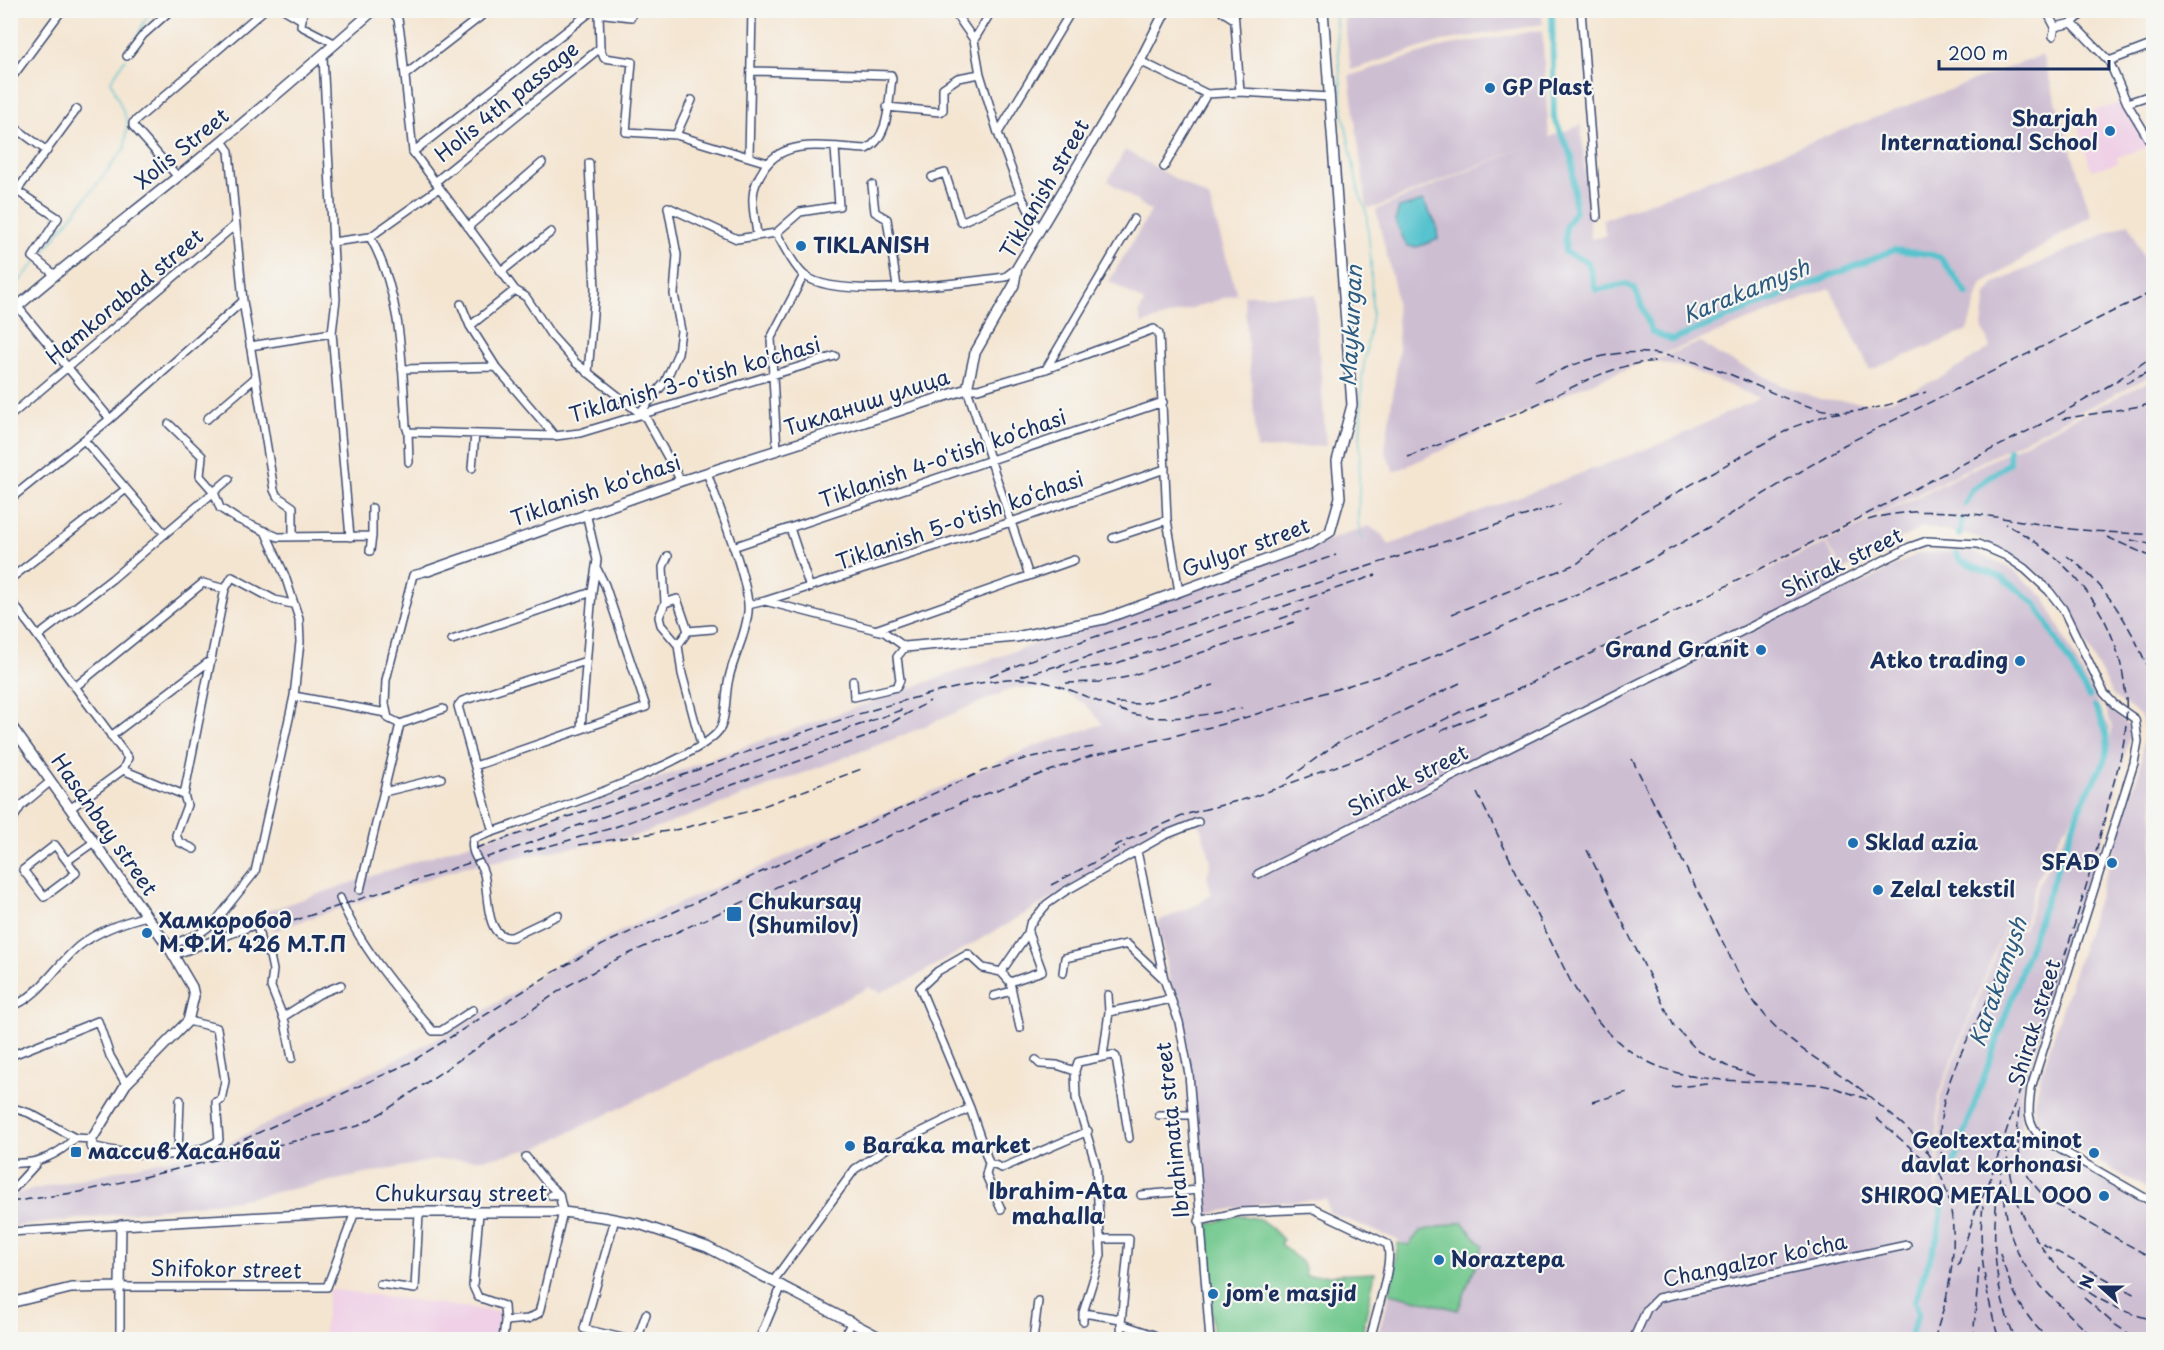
<svg xmlns="http://www.w3.org/2000/svg" width="2164" height="1350" font-family="'Playpen Sans',sans-serif">
<style>
.built{fill:#efd0e6}
.industrial{fill:#cdbed2}
.green{fill:#71c88d;stroke:#467c76;stroke-width:1.5}
.water{fill:#56c3ce;stroke:#387996;stroke-width:1.5}
.lines{fill:none;stroke-linecap:round;stroke-linejoin:round}
.stream{stroke:#56c3ce;stroke-width:1.5}
.canal{stroke:#56c3ce;stroke-width:6}
.street-casing{stroke:#3c4a6f;stroke-width:10}
.secondary-casing{stroke:#3c4a6f;stroke-width:12}
.street{stroke:#fff;stroke-width:7}
.secondary{stroke:#fff;stroke-width:9}
.rail{stroke:#1b2f5e;stroke-width:1.5;stroke-dasharray:9 4.5;stroke-linecap:butt}
.poi-dot{fill:#1f6fb2;stroke:#f6f6f2;stroke-width:2}
.labels{text-anchor:middle;stroke-width:4.5;stroke-linejoin:round;paint-order:stroke}
.poi-label{font-size:21px;font-weight:bold;fill:#1b2f5e;stroke:#f6f6f2;text-anchor:start}
.street-label{font-size:21px;fill:#1b2f5e;stroke:#f6f6f2}
.water-label{font-size:22px;font-style:italic;fill:#2d5b80;stroke:#f6f6f2}
.neighbourhood-label{font-size:22px;font-weight:bold;fill:#1b2f5e;stroke:#f6f6f2}
</style>
<rect width="100%" height="100%" fill="#f6f6f2"/>
<filter id="ink" filterUnits="userSpaceOnUse"><feTurbulence type="fractalNoise" baseFrequency=".0167" numOctaves="2"/><feDisplacementMap in="SourceGraphic" scale="12" xChannelSelector="R" yChannelSelector="G"/><feConvolveMatrix kernelMatrix="1 2 1 2 8 2 1 2 1" color-interpolation-filters="sRGB"/></filter>
<filter id="wash" filterUnits="userSpaceOnUse"><feTurbulence type="fractalNoise" baseFrequency=".008" numOctaves="4" result="noise"/><feDisplacementMap in="SourceGraphic" scale="24" xChannelSelector="R" yChannelSelector="G"/><feGaussianBlur stdDeviation="1.35" result="paint"/><feColorMatrix in="noise" values="0 0 0 0 0 0 0 0 0 0 0 0 0 0 0 0 0 1.4 0 .05"/><feComposite in="paint" operator="in"/></filter>
<g filter="url(#wash)">
<rect width="100%" height="100%" fill="#f4e5d1"/>
<path class="built" d="M2124,102l25,45 -32,10 1,6 -27,7 -15,-54z
M329,1289l171,23 -4,27 -173,1z"/>
<path class="industrial" d="M1343,11h198l2,13 -101,17 -91,29z
M1542,30l7,107 32,-12 10,114 15,-3 -4,-16 440,-165 49,161 -110,69 -14,46 -97,39 -40,-82 -249,99 -187,85 -9,-22 14,-100 -4,-61 -19,-79 165,-70 -165,67 -9,1 -18,-132 96,-30z
M1125,150l84,48 28,96 -95,30 -3,-11 5,-11 -35,-21 42,-70 -43,-30z
M2129,223l18,44 6,1v107l-328,166 -262,123 263,-121 25,46 68,-36 51,-2 26,10 18,10 30,26 66,131 -9,33 -32,63 -6,6 -26,49 -14,48 -19,1 -66,168 -2,99 3,-12 1,-86 65,-168 19,1 16,-49 65,-121 7,-32 -8,-25 26,24 -1,12 -31,119 -77,236v37l132,79v129h-248l2,-6 -3,7 -527,-1 13,-46 68,17 -49,-65 -80,-33 -3,-13 -69,5 -54,11 -18,-181 -14,-45 -13,-68 41,-17 13,-10 -5,-17 4,-16 -14,-45 21,-7 -21,6 -286,164 -32,14 -2,-4 -4,2 -3,-4 -333,161 -53,11 -49,1 -198,40 -226,27 -1,-32 202,-46 21,-8 219,-110 126,-79 97,-47 360,-159 68,-22 -18,-20 -20,-11 -49,-6 -122,52 -258,97 -173,31 -188,63 -16,-11 -1,-5 336,-112 141,-52 634,-224 12,8 8,11 281,-105 89,-42 -72,-30 -36,-7 50,-19 18,13 65,31 37,13 49,4 21,-3 53,-24 46,-28 -8,-22 4,-31 9,-12z
M1244,295h71l11,151 -69,3z
M2153,379v813l-114,-63 -5,-8 2,-30 104,-323 4,-37 -3,-15 -28,-20 -51,-99 -21,-22 -21,-15 -43,-23 -54,-10 -80,43 -16,-28z"/>
<path class="green" d="M1235,1216c24,-1 33,7 48,24l-3,3 24,22 2,11 69,-3 -14,66h-40l-11,-5 -5,5h-17l-18,-6 -5,6h-51l-11,-113z
M1462,1222l21,24 -25,64 -68,-17 8,-50 11,2 11,-14z"/>
<path class="water" d="M1423,201l13,23 2,15 -21,8 -10,-1 -12,-25 4,-13z"/>
<g class="lines">
<path class="stream" d="M1335,10l8,102 16,81 7,16 5,53 1,52 -10,63 -4,144 3,18
M137,37l13,-27
M39,258l86,-110 2,-27 -16,-40 14,-22
M12,290l24,-28"/>
<path class="canal" d="M1552,10l2,108 18,39 3,54 -9,15 -1,26 23,10 8,28 31,-6 8,5 17,43 20,8 222,-90 35,4 12,4 26,36
M1965,504l7,-14 37,-27v-13
M1959,535l3,-15
M1956,553l5,8 42,17 33,26 53,93
M1951,1171l112,-319c9,-18 12,-35 20,-51 20,-40 37,-49 12,-94
M1909,1340l9,-26 -3,-14 23,-64 6,-41"/>
</g>
</g>
<g filter="url(#ink)">
<g class="lines">
<defs>
<path id="street" d="M285,10l17,10
M303,10l-2,16 35,18
M391,10l7,9 3,20 12,113 102,138 11,7 25,38 25,28 70,55 35,63
M953,10l21,30 6,34 18,59 23,62 18,36
M1220,10l14,9
M1234,10l6,82
M1581,10l16,207
M2046,10l9,17
M597,13l34,4
M2072,23l14,-13
M2055,27l17,-4 37,38 18,42 27,45
M2053,36l2,-9
M974,40l18,-30
M600,48l4,10 28,4 -6,70 50,3 92,28
M127,56l16,-21 28,-25
M323,57l13,242 -4,34 18,204
M1140,61l67,33 33,-2 90,5
M2109,61l45,-17
M751,71l140,4 1,4c-4,23 -2,59 -26,70 -34,-1 -79,-13 -101,18 -6,9 -12,19 -12,30 -1,12 3,26 4,38
M405,75l84,-65
M10,80l52,-70
M2127,103l27,-9
M887,107l53,5 3,-2v-22l15,-10 22,-4
M10,124l37,27
M998,133l74,-123
M676,135l16,-35
M10,138l7,-9
M222,141l7,10 14,150 31,189 3,6 16,11v30
M413,152l180,-142
M749,157l3,-147
M1164,167l43,-73
M178,177l-45,-51v-3l131,-113
M932,177l13,-4 16,49 60,-27
M435,182l165,-134 -1,-35
M872,185l3,27 12,7 10,68
M17,191l41,27 -25,39 22,18
M10,200l67,-91
M668,207l69,32 39,-6c8,12 17,33 28,42 31,26 160,7 201,2l12,-9
M468,227l74,-64
M776,233l24,-21 39,-6 -4,-58
M370,237l69,-49
M332,242l38,-5c32,57 32,126 36,189l2,6 147,4 25,-3 255,-77
M501,272l50,-40
M10,296l10,8
M461,304l9,22 26,41
M18,307l92,112
M470,326l45,-36
M250,346l82,-13
M402,369l94,-2 59,69
M1046,369l88,-150
M588,373l7,-83 -6,-127
M638,415l27,-33 13,-29 3,-22 -7,-37 3,-39 -9,-48
M10,416l224,-190
M207,419l47,-40
M169,424l33,32 -2,20 14,16 6,16 17,11 41,18 94,-1v-28
M408,432l1,30
M84,440l81,94
M777,451l-6,-113 33,-63
M472,468l3,-34
M10,499l100,-80 133,-118
M790,528l20,60
M1113,538l54,-18
M733,547l430,-145
M370,551l2,-15
M668,556l-5,11 2,36 -6,14 2,8 17,20 4,29 19,70
M428,571l-15,4 -27,105 -1,24 3,14 12,6 43,-15
M1029,576l-62,-187h11l68,-20 108,-40 5,5 8,186 12,72
M10,579l116,-90
M10,599l118,159 -5,12 -52,38
M765,601l246,-79 154,-53
M665,603l12,-4 11,32
M748,605l17,-4 119,31 21,15 -8,10 3,23 -3,7 -43,10 -1,-16
M875,630l199,-70
M38,636l74,-57 117,-100
M452,640l140,-48
M678,645l10,-14 24,-2
M75,687l128,-104 22,6
M294,696l92,17
M581,728l11,-136 5,-32 -11,-47
M111,736l100,-76
M475,766l171,-59 -41,-122 -8,-16
M123,770l61,25 41,-206 7,-12 43,23 17,4
M384,792l57,-14
M184,795l3,10 -11,30 3,7 15,7
M10,824l11,-18 30,-25
M493,832l-35,-126 4,-5 124,-40
M55,845l21,28 -32,24 -21,-27z
M1137,851l27,128 15,43 10,52 21,266
M67,861l27,-19
M1258,874l652,-327 17,-6 51,3 28,12 19,13 24,22 14,18 41,84 10,11 21,15 3,22 -4,22 -103,325c-3,22 -5,35 11,51l112,64
M360,890l40,-166
M340,898c18,46 60,96 93,133h8l32,-21
M558,915l-46,22c-28,3 -23,-44 -28,-63 -4,-14 -14,-19 -11,-35 41,-15 234,-79 248,-112 6,-14 4,-34 8,-49 5,-23 17,-42 19,-66 3,-28 -31,-109 -41,-140
M168,946l31,-12 16,-12 40,-50 39,-176 6,-54 -1,-23 -14,-43 -20,-45
M174,955l83,-31 5,24 8,8 3,14 -2,17 14,35 7,36
M1001,972l9,10 10,46
M1063,973l2,-15 62,-14 37,35
M1010,982l32,-11 -14,-38
M994,996l18,-5
M10,1007c29,-9 46,-42 69,-61 20,-16 44,-24 68,-30
M1109,1012l62,-13
M283,1017l36,-23 22,-9
M10,1056l88,-35 12,35 16,28
M1103,1056l6,-44 -1,-17
M1036,1060l4,4 17,1 18,6 1,27 20,67 5,90 -18,58v8
M1075,1071l3,-9 35,-7 3,2 13,81
M10,1107l19,6 46,25
M1159,1115h33
M1088,1131l-86,37 -13,-5 -19,-55 -50,-120 18,-17 30,-17 15,14 18,4 27,-39 2,-9 17,-20 17,-12 101,-57 33,-13
M91,1146c38,9 94,17 128,-6l-3,-38 5,-2 4,-19 -8,-53 -29,-7
M178,1153l2,-53
M526,1157l20,25 13,12 -8,1
M10,1163c27,2 47,-7 65,-25l17,1
M989,1163l-3,12 15,34
M10,1189l4,-1 22,-24
M1141,1195l57,-5
M479,1213l-6,73 5,11 26,9 1,15 -2,19
M615,1219l-31,110 47,11
M1199,1221l41,-9 74,-3 73,35c8,16 -13,76 -17,96
M10,1232l111,-7
M1100,1239h29l-8,85 1,16
M774,1280l81,-111 31,-20 84,-41
M380,1284l35,5 4,-76
M1083,1313l38,6
M505,1321l23,-2 11,-6 24,-101 -4,-18
M1121,1324l33,11 4,5
M120,1340v-53h207l28,-75
M637,1340l9,-26
M759,1340l23,-55
M842,1340l10,-18
M1033,1340l5,-39
M1633,1340l14,-31 11,-11 249,-53"/>
<path id="secondary" d="M10,313c55,-48 113,-92 170,-138 66,-53 130,-109 194,-165
M428,571l253,-90 286,-92 8,-36 39,-68 3,-17 123,-207 26,-51
M905,647l111,-10 88,-18 208,-76 18,-11 10,-35 -3,-36 15,-56 -29,-395
M10,724l158,222 24,41 2,9 -6,25 -62,63 -34,55 -1,7
M10,1303l61,-15 49,-1 1,-62 234,-13h208l40,5 36,7 68,23 178,93"/>
</defs>
<use href="#street" class="street-casing"/>
<use href="#secondary" class="secondary-casing"/>
<use href="#street" class="street"/>
<use href="#secondary" class="secondary"/>
<path class="rail" d="M1535,381c28,-12 56,-25 87,-28 44,-4 93,14 133,32 25,11 50,23 78,26 33,3 63,-8 93,-19
M2126,383l28,-14
M2062,419l91,-15
M1408,457c42,-17 84,-33 125,-51 41,-19 80,-43 126,-45
M1868,520c66,-20 137,0 203,9 28,3 55,4 83,6
M2107,537l47,21
M2131,540l23,5
M2067,556c43,31 71,81 87,130
M1452,614l126,-51 61,-49 154,-87 37,-13 23,-3
M1280,619l29,-10
M1057,667l504,-163
M1064,672l50,-8 262,-89
M990,676l66,-26 280,-95
M1021,676l43,-12
M1066,683l35,-1 26,-5 167,-55
M1116,703l24,1 74,-19
M1441,731l47,-19
M1632,759l116,234c30,44 54,56 96,84 14,9 26,20 39,31 14,12 29,23 40,38 36,46 35,103 22,157
M1288,779l49,-36 123,-60
M1477,793l93,187c64,112 131,98 245,104l17,3 35,12
M579,845l101,-16 70,-18 114,-43
M1114,846l73,-32 66,-17 135,-50 72,-35 46,-17c140,-68 280,-138 418,-211 78,-41 158,-76 230,-129
M476,848c107,-34 211,-76 317,-112 67,-23 137,-46 206,-56 50,-7 83,18 127,32 38,12 77,3 116,-4
M1587,850l87,176 24,25 31,16 26,9
M524,853l88,-25 254,-91 64,-36
M1051,885l74,-39
M281,925l243,-80 380,-136
M1672,1087l36,-3
M1592,1102l36,-10
M2019,1109c-4,41 -1,65 32,93l103,57
M1876,1118l50,43
M2006,1145c6,88 62,155 148,175
M219,1151l192,-89 141,-89 54,-30 377,-172 48,-14 63,-10
M2002,1164c-11,61 -12,117 14,176
M1946,1174c-28,-94 53,-162 68,-249
M2004,1182c1,83 34,100 87,154
M10,1202l70,-10 278,-66 27,-15 177,-122 51,-28 353,-160 125,-45 140,-34 186,-58 217,-95 74,-41 136,-83 310,-154
M1983,1206c-6,44 4,91 16,134
M1976,1210l12,-24c41,-125 87,-249 119,-377 10,-43 24,-73 18,-120 -8,-74 -55,-132 -120,-165
M2043,1244l94,52
M2000,1253c10,34 22,63 50,87
M1958,1266l20,-63
M2084,1298l30,26 24,16
M1934,1340l13,-43
M1973,1340l6,-72"/>
</g>
</g>
<g class="poi-dot">
<circle cx="1490" cy="88" r="6"/>
<circle cx="2110" cy="131" r="6"/>
<circle cx="801" cy="246" r="6"/>
<circle cx="1761" cy="650" r="6"/>
<circle cx="2020" cy="661" r="6"/>
<circle cx="1853" cy="843" r="6"/>
<circle cx="2112" cy="863" r="6"/>
<circle cx="1878" cy="890" r="6"/>
<rect x="726" y="906" width="16" height="16" rx="3"/>
<circle cx="147" cy="933" r="6"/>
<circle cx="850" cy="1146" r="6"/>
<rect x="70" y="1146" width="12" height="12" rx="3"/>
<circle cx="2094" cy="1153" r="6"/>
<circle cx="2104" cy="1196" r="6"/>
<circle cx="1439" cy="1260" r="6"/>
<circle cx="1213" cy="1294" r="6"/>
</g>
<g class="labels">
<g class="poi-label">
<text x="1502" y="95">GP Plast</text>
<text x="2098" y="126" text-anchor="end">Sharjah<tspan x="2098" dy="24">International School</tspan></text>
<text x="813" y="253">TIKLANISH</text>
<text x="1749" y="657" text-anchor="end">Grand Granit</text>
<text x="2008" y="668" text-anchor="end">Atko trading</text>
<text x="1865" y="850">Sklad azia</text>
<text x="2100" y="870" text-anchor="end">SFAD</text>
<text x="1890" y="897">Zelal tekstil</text>
<text x="748" y="909">Chukursay<tspan x="748" dy="24">(Shumilov)</tspan></text>
<text x="159" y="928">Хамкоробод<tspan x="159" dy="24">М.Ф.Й. 426 М.Т.П</tspan></text>
<text x="2082" y="1148" text-anchor="end">Geoltexta'minot<tspan x="2082" dy="24">davlat korhonasi</tspan></text>
<text x="862" y="1153">Baraka market</text>
<text x="88" y="1159">массив Хасанбай</text>
<text x="2092" y="1203" text-anchor="end">SHIROQ METALL ООО</text>
<text x="1451" y="1267">Noraztepa</text>
<text x="1225" y="1301">jom'e masjid</text>
</g>
<g class="street-label">
<text transform="translate(507 102) rotate(-39)" y="7">Holis 4th passage</text>
<text transform="translate(182 149) rotate(-39)" y="7">Xolis Street</text>
<text transform="translate(1045 189) rotate(-60)" y="7">Tiklanish street</text>
<text transform="translate(125 297) rotate(-40)" y="7">Hamkorabad street</text>
<text transform="translate(695 380) rotate(-16)" y="7">Tiklanish 3-o'tish ko'chasi</text>
<text transform="translate(867 403) rotate(-18)" y="7">Тикланиш улица</text>
<text transform="translate(943 459) rotate(-19)" y="7">Tiklanish 4-o'tish ko‘chasi</text>
<text transform="translate(596 491) rotate(-19)" y="7">Tiklanish ko'chasi</text>
<text transform="translate(960 521) rotate(-19)" y="7">Tiklanish 5-o'tish ko‘chasi</text>
<text transform="translate(1246 548) rotate(-20)" y="7">Gulyor street</text>
<text transform="translate(1842 563) rotate(-26)" y="7">Shirak street</text>
<text transform="translate(1408 781) rotate(-27)" y="7">Shirak street</text>
<text transform="translate(104 825) rotate(55)" y="7">Hasanbay street</text>
<text transform="translate(2035 1023) rotate(-73)" y="7">Shirak street</text>
<text transform="translate(1173 1130) rotate(-96)" y="7">Ibrahimаta street</text>
<text x="461" y="1201">Chukursay street</text>
<text transform="translate(1755 1261) rotate(-12)" y="7">Changalzor ko'cha</text>
<text transform="translate(226 1270) rotate(1)" y="7">Shifokor street</text>
</g>
<g class="water-label">
<text transform="translate(1746 291) rotate(-22)" y="8">Karakamysh</text>
<text transform="translate(1351 326) rotate(-87)" y="8">Maykurgan</text>
<text transform="translate(1998 982) rotate(-71)" y="8">Karakamysh</text>
</g>
<g class="neighbourhood-label">
<text x="1058" y="1199">Ibrahim-Аta<tspan x="1058" dy="25">mahalla</tspan></text>
</g>
</g>
<rect width="2164" height="1350" fill="none" stroke="#f6f6f2" stroke-width="36"/>
<g transform="translate(2101 1287) rotate(291)" stroke="#f6f6f2" stroke-width="4.5" paint-order="stroke">
<path d="M0-4.5L10 22L0 15L-10 22Z" fill="#1b2f5e"/>
<text y="-9" font-size="16" font-weight="bold" text-anchor="middle" fill="#1b2f5e">N</text>
</g>
<path d="M1939 60v9h170v-9" fill="none" stroke="#1b2f5e" stroke-width="3"/>
<text x="1948" y="60" font-size="18" fill="#1b2f5e" stroke="#f6f6f2" stroke-width="4.5" paint-order="stroke">200 m</text>
</svg>
